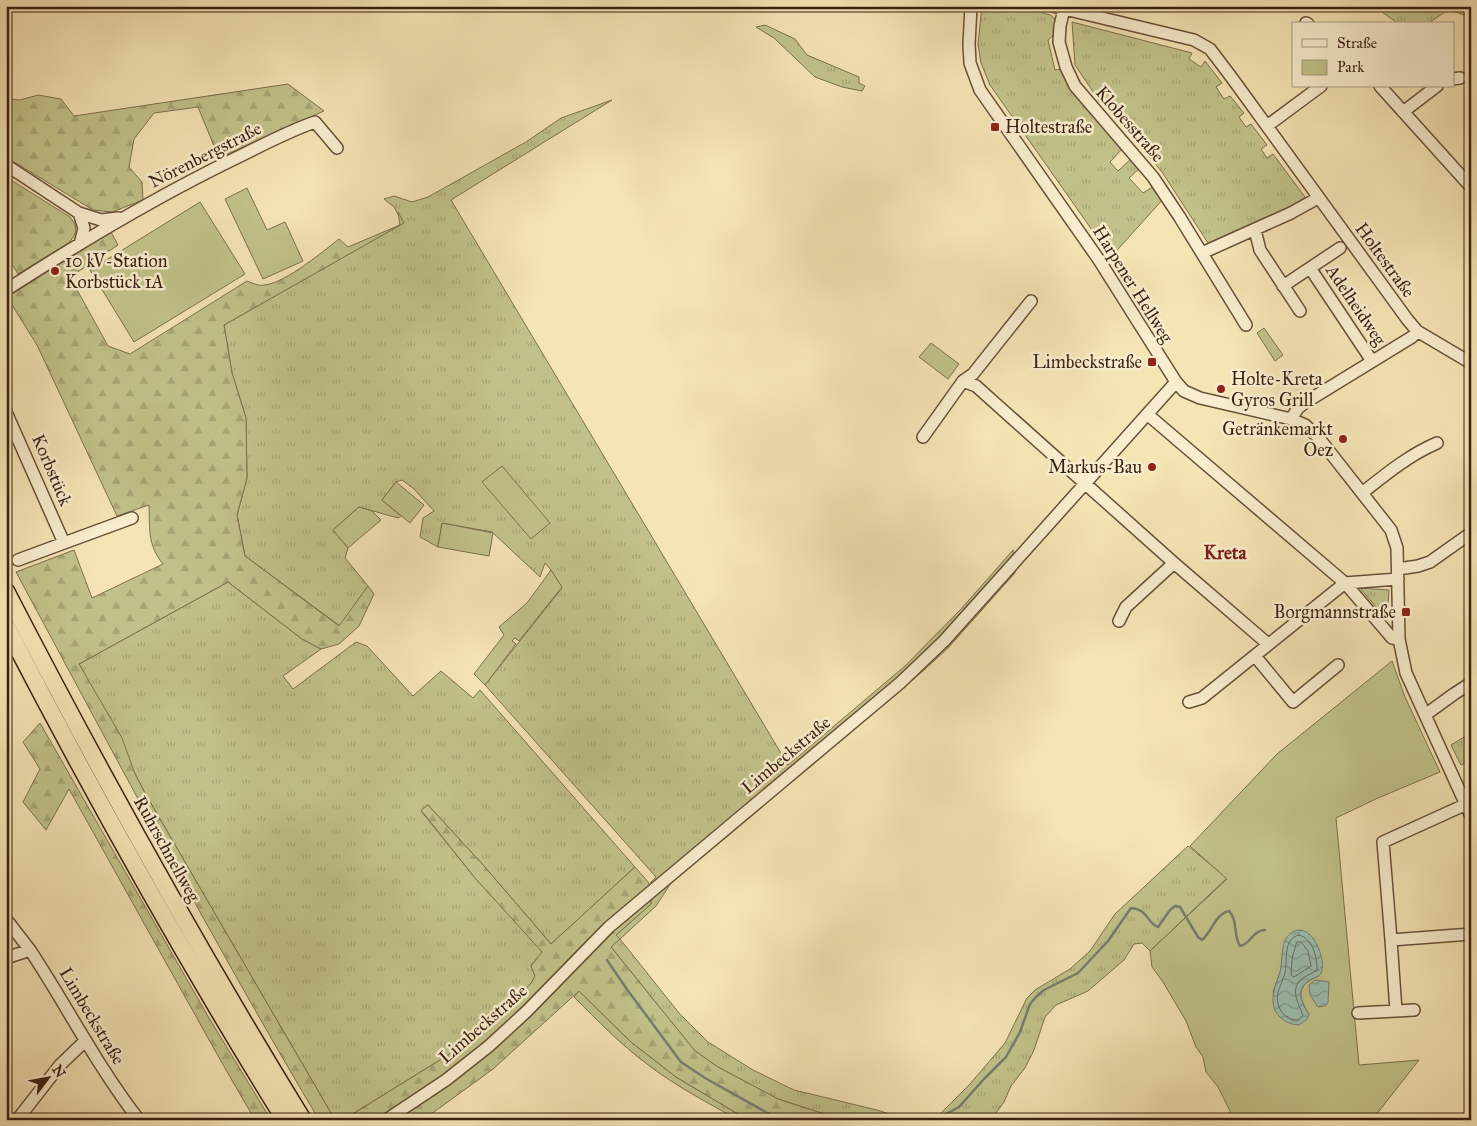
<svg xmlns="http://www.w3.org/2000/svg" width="1477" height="1126" font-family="'IM FELL Great Primer',serif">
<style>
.grass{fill:url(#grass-tufts);stroke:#7e704e}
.forest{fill:url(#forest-firs);stroke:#7e704e}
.green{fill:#c1c289;stroke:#7e704e;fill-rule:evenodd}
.water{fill:url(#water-waves);stroke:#757e71}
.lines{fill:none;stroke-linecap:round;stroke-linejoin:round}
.shore{stroke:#6b6e61;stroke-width:1}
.stream{stroke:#757e71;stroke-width:2.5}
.minor-casing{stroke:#69503a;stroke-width:14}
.highway-casing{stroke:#3a1f12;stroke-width:19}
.minor{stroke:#f8edce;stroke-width:11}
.highway{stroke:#f5e4b4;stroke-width:16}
.poi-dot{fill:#8f2418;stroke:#f8edce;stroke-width:2}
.labels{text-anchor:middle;stroke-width:5;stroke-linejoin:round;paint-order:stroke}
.street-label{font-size:18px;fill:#3a1f12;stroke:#f8edce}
.poi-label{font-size:18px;fill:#3a1f12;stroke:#f8edce;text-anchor:end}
.neighbourhood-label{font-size:19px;font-weight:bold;fill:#7a1f14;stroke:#f8edce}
</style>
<defs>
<pattern id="grass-tufts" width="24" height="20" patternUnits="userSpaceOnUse" patternTransform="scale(1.25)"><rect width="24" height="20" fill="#c1c289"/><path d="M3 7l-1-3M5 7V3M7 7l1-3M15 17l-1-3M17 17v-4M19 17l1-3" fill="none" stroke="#a7a675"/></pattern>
<pattern id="forest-firs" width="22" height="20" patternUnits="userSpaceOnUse" patternTransform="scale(1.25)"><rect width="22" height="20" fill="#c1c289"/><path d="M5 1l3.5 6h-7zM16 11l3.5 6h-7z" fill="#a7a675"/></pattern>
<pattern id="water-waves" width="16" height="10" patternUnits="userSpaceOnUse" patternTransform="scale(1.25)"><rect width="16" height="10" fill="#9cbeb0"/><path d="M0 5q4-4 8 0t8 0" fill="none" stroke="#809a8e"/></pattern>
</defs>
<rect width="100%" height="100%" fill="#f5e4b4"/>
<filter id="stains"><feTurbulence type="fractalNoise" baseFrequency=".004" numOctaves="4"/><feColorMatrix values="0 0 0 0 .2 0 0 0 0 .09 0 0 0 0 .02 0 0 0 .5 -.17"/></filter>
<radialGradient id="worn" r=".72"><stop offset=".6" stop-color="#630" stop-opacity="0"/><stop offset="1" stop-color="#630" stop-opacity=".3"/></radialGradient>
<path class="grass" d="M982,6h33l36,9 4,5v14l-7,6 7,30 7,-1 60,80 -12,13 8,9 13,-12 9,9 -11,10 14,15 11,-7 10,12 -53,59 -121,-172 -9,-22 -3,-19z
M1373,6h98v11l-23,-7 -21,14h-28z
M1072,22l120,31 -3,6 12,8 4,-6 17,22 -6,4 8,12 6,-3 14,17 -5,4 7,10 5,-3 16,21 -6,4 6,9 6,-4 32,43 -15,10 -82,36 -46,-71 -40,-48 -22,-22 -25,-37z
M765,25l30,14 12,16 52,22v6l6,3 -3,5 -20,-4 -27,-10 -41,-39 -18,-11z
M612,100l-161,100 337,565 117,-99 56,-57 52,-59 2,23 -67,75 -25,23 -252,212 -15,23 -36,33 59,74 29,29 45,28 41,20 87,21 21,9h-59l-65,-21 -60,-32 -23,-16 -84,-104 5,-12 35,-31v-22l5,-5 -171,-192 77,-97 -11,-18 -6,-7 -5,14 -48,-45 -50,-9 -4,24 -18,-10 3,-19 11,-7 -21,-23 -11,-8 -6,2 -14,18 19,16 -3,2 -39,-11 -26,23 15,18 -3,10 23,28 -28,40 -95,-70 -8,-41 10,-37 -1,-60 -14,-45 -8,-48 179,-102 -9,-16 -10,-8 10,-3 18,6 16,-5 98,-55 35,-24z
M228,582l74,57 19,10 -38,27 10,13 63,-47 11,4 46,50 28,-25 32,27 7,-8 155,177 -84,77 -67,-78 -56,-61 -7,6 54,67 68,74 -12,13 4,11 -3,6 -24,25 -47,40 -118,73h-8l-189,-325 -67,-131z
M1360,588l29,2 -2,30z
M1471,733v27l-10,5 -10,-20z
M1188,846l39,32 -77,73 -8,-8 -8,1 -10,16 -36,31 -32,14 -11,12 -11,33 -9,18 -14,18 -7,16 -13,18h-57l36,-36 35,-41 22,-45 8,-8 35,-21 20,-18 25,-37z
M579,991l52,51 45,35 72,43h-10c-31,-18 -63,-34 -91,-56 -27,-20 -50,-44 -73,-67z"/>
<path class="forest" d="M288,84l36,27 -105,47 -21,-51 -44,6 -20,26 -5,28 13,15 1,18 -31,12 -19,-2 -87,-53v-58l14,1 18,-5 23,4 13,17z
M6,177l64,40 5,7 1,8 -6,10 -52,32 -12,-19z
M398,212l6,11 -180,102 8,48 14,45 1,60 -10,37 8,41 94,70 29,-40 6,8 -15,32 -20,18 -18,5 -19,-10 -74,-57 -149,82 43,74 13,36 11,21 189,325h-16c-107,-180 -204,-364 -303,-548l58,-22 18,48 71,-34c-16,-20 -13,-35 -14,-59l-32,11 -80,-171 -30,-48 104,-65 7,13 -48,32 38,69 22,8 117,-73c3,1 7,3 11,4 21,4 64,-33 81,-46l9,8 52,-22z
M40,723l169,295 62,102h-16l-33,-57 -153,-274 -23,41 -23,-28 17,-33 -17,-27z
M428,805l56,61 67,78 84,-77 14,16 2,21 -35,31 4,4 -9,8 84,104 23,16 60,32 65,21h-95l-72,-43 -45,-35 -52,-51 -86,78 -70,51h-80l118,-73 47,-40 24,-25 3,-6 -4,-10 11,-14 -67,-74 -54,-68z"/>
<path class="green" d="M247,188l20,42 18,-8 18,39 -40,18 -38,-80z
M200,202l45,72 -111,68 -44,-72z
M1264,328l19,27 -8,6 -18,-28z
M931,343l28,21 -11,15 -29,-22z
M502,466l48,57 -19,16 -49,-57z
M396,482l28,23 -14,18 -28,-23z
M359,507l13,4 9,9 -33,28 -15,-18z
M442,523l51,10 -4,23 -51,-9z
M551,570l11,17 -43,54 -4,-3 -3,3 4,3 -31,41 -11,-11 30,-39 -5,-8 28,-24z
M1392,661l13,36 35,75 -62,26 -42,20 23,247 60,-5 -47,60h-143l1,-9 -12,-24 -12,-15 -3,-15 -7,-10 -10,-26 -23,-39 -11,-15 -2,-16 77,-72 -37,-33 87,-92zM1301,930c20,7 17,29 18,46 -22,8 -22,20 -10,38l-36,-22 8,-22z"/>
<path class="water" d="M1298,930c4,0 8,1 11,4 8,6 17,28 12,39 -2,4 -6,4 -9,6 -17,8 -12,23 -3,35l-2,5 -8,6c-18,-1 -30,-15 -25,-34 1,-6 4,-12 6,-19 4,-15 -2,-37 18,-42z
M1315,980l14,2 -1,21 -3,3 -7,1 -8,-12 -1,-10z"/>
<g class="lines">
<path class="shore" d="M1299,935c14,4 18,21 18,35 -4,3 -9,5 -14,8 -14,10 -5,25 0,37l-5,5c-15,0 -23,-14 -20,-28 2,-6 5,-12 7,-19 3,-12 -3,-34 14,-38z
M1297,942h4l7,9 3,15 -17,11 -3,-2 1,-16z"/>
<path class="stream" d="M607,960l19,28 55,74 24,16 75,42
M939,1120l7,-6 13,-7 25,-28 22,-22 14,-25 10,-28 6,-7 8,-7 34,-17 30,-32 23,-33c18,2 15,14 27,19l12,-17 5,-4 5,1 18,30 4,3c10,-8 13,-26 27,-29 9,9 4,24 11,35 11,-2 13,-16 25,-16"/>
<defs>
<path id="minor" d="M971,6l-2,38 1,19 10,27 119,170 77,122 8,9 16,7 91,21 14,6 13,12 73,93 6,18 2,91 7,34 65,143
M1052,6l142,34 16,9 22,29 175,241 10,12 54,32
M1064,9l-4,17 -1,16 7,25 9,19 78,91 26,39 67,109
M1306,23l2,1
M1453,79l7,-1
M1380,86l91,101
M1403,112l34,-26
M1267,126l54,-40
M6,165l73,48 22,7 17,-2
M79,213l5,15 -4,16
M1255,230l5,20 40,61
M1202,253l89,-40 27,-15
M1310,268l62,93
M1283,286l57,-38
M6,290c73,-47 148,-92 226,-130 27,-13 54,-28 83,-38l22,26
M963,381l13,5 198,177 94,81
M6,412l58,131 68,-25
M1147,414l198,169 47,55 7,1
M1291,419l7,-11 8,-6 106,-65 5,-6
M923,437l40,-56 10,-7 58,-73
M1362,493c24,-19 47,-38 75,-50
M18,560l46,-17
M1398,569l20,-3 12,-4 41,-29
M1119,621l7,-14 48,-44
M1255,656l38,46 45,-37
M1189,702l13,-4 143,-115 53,-4
M1425,715l29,-21 17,-11
M1471,802l-88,40 8,98 80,-6
M6,919l24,31
M6,958l24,-8c37,56 67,116 109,170
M1396,1011l18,-1
M1358,1013l38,-2 -5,-71
M17,1120l43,-55 25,-24
M386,1120l60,-40 43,-34 38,-35 82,-84 291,-244 44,-42 232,-259"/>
<path id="highway" d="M6,591c93,180 191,357 297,529
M6,626c87,168 179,333 279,494"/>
</defs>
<use href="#minor" class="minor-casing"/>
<use href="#highway" class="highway-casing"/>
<use href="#minor" class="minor"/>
<use href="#highway" class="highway"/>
</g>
<g class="poi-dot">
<rect x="990" y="122" width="10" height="10" rx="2.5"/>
<circle cx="55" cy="271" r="5"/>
<rect x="1147" y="357" width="10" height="10" rx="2.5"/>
<circle cx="1221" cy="389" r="5"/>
<circle cx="1343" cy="439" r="5"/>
<circle cx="1152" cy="467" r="5"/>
<rect x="1401" y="607" width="10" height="10" rx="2.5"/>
</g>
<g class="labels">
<g class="street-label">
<text transform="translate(1130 124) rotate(49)" y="6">Klobesstraße</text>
<text transform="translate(205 155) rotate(-27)" y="6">Nörenbergstraße</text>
<text transform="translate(1385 260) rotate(54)" y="6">Holtestraße</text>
<text transform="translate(1133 284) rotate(58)" y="6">Harpener Hellweg</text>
<text transform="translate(1356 305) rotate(56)" y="6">Adelheidweg</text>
<text transform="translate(52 470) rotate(67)" y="6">Korbstück</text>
<text transform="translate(786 755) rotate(-40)" y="6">Limbeckstraße</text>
<text transform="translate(167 849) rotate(61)" y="6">Ruhrschnellweg</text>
<text transform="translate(92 1016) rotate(59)" y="6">Limbeckstraße</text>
<text transform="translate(483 1024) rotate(-41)" y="6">Limbeckstraße</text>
</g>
<g class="poi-label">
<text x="1005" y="133" text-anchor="start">Holtestraße</text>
<text x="65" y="267" text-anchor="start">10 kV-Station<tspan x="65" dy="21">Korbstück 1A</tspan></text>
<text x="1142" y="368">Limbeckstraße</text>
<text x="1231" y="385" text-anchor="start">Holte-Kreta<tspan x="1231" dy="21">Gyros Grill</tspan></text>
<text x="1333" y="435">Getränkemarkt<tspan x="1333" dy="21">Oez</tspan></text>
<text x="1142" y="473">Markus-Bau</text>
<text x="1396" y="618">Borgmannstraße</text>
</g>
<g class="neighbourhood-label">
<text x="1225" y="559">Kreta</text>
</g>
</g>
<rect width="1477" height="1126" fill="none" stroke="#f5e4b4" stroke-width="25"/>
<rect x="8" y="8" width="1462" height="1111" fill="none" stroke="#3a1f12" stroke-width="2.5"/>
<rect x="12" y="12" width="1452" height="1101" fill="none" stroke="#3a1f12"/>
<rect x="1292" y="22" width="162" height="65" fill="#f8edce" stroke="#ac9b83"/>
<rect x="1302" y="39" width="25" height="8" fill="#f8edce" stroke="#ac9b83"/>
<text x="1337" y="48" font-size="15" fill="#3a1f12">Straße</text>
<rect x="1302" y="60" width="25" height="15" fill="#c1c289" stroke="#ac9b83"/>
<text x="1337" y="72" font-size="15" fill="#3a1f12">Park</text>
<g transform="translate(48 1078) rotate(58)" stroke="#f8edce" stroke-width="4" paint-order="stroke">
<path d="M0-4L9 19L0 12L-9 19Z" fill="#3a1f12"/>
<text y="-8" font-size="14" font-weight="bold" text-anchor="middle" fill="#3a1f12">N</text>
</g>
<rect width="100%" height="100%" filter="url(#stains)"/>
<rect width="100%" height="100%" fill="url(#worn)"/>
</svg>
